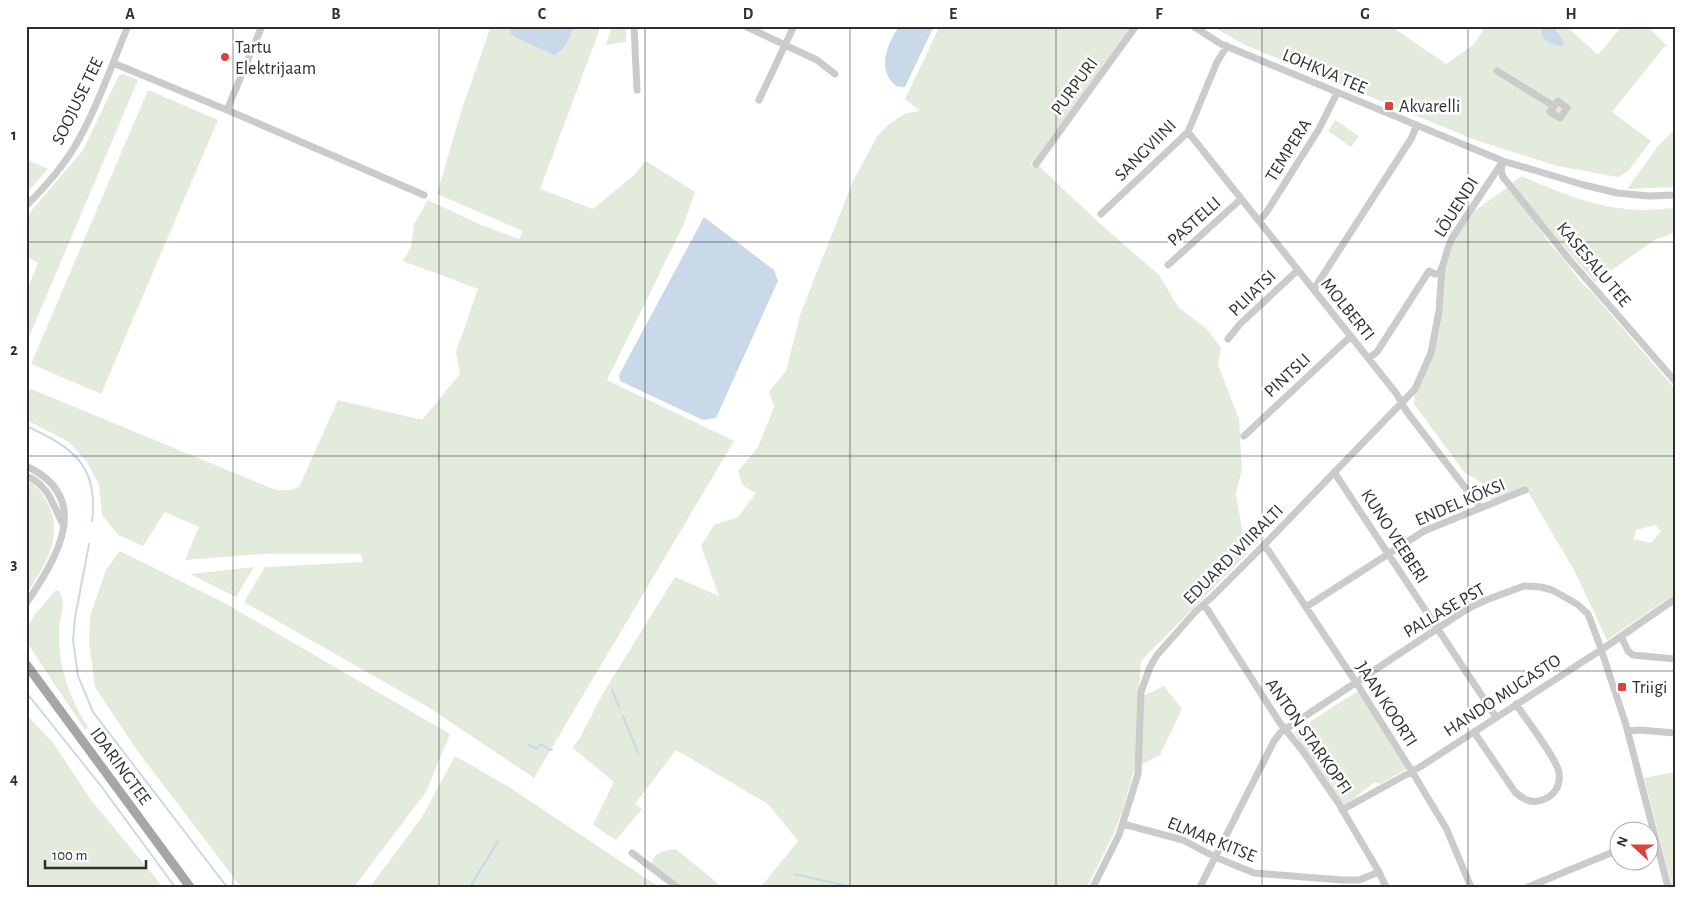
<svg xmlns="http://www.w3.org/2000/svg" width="1701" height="913" font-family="'Alegreya Sans',sans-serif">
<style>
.green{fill:#e3ebdd;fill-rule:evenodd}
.water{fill:#cad9e9}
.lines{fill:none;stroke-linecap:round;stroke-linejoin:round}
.stream{stroke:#cad9e9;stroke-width:2}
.minor{stroke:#cbcbcb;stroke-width:7}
.major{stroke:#a6a6a6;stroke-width:9}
.grid{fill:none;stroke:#2e2e2e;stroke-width:1;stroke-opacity:0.55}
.poi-dot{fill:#d9453d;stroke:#fff;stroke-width:2}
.labels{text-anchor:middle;stroke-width:5;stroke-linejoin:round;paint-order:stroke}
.poi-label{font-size:18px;fill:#2e2e2e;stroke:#fff;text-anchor:start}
.street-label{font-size:18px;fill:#2e2e2e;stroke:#fff}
.neatline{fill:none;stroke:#2e2e2e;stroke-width:2}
.grid-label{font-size:16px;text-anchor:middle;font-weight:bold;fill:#2e2e2e}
</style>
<rect width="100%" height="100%" fill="#fff"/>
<path class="green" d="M491,26h21l-2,7 6,5 39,18c11,-7 15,-18 19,-30h27l-61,163 53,20 41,-34 12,-14 49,31 -12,34 -76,154 127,61 -200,337 -106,-71 -184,-105 21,-35 98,-5 -2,-8h-97l-79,6 14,-33 -34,-15 -22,34 -25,-11 -16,-20 -3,-30 -12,-23 -18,-20 -43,-22v-33l250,103h14l9,-3 39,-87 84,20 38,-46 -4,-22 22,-63 -75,-28 8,-14 3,-23 14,-24 51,24 40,15 4,-8 -86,-37 24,-82z
M612,26h14v16l-20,3z
M940,26h193l-103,140 8,-1 59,56 62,54 20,33 28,21 14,19 -3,17 21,54 3,51 -6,23 10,62 -105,106 -3,40 7,-6 19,-9 18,23 -22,46 -23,12v-7l-14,49 -9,24 -27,54h-326l37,-46 -30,-37 -92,-54 -41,54 7,5 -26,31 -23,-15 21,-43 -39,-32 -2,-3 7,-9 23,-45 72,-116 44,19 -18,-50 13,-21 24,-8 18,-24 -13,-7 -5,-15 20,-24 16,-40 -5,-15 17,-21 15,-59 53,-133 24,-44 11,-11 17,-11 14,-2 -15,-12z
M1211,26h180l55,38 27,-19 13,-19h80l32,29 24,-29h25l19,19 -54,67 39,29 -23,30 -10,6 -61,-11 -82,-26 -230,-95z
M123,74l15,6 -112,264v-52l12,-29 -12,-7v-39l57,-67 36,-75z
M148,90l70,30 -117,274 -70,-30z
M1335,120l24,16 -8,11 -23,-16z
M1675,129v58l-48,2 31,-43z
M26,159l22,10 -22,25z
M1522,176c34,15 69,30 106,33 15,2 32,0 47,-1v24l-22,9 -58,41 -76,-87 -7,-12z
M1508,187l15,17 26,39 13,14 21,28 6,4 86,100v205l-68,46 -33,-70 -46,-78 -35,12 -10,-20 -19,-12 -50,-68 1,-15 16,-37 11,-84 21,-49zM1655,525l6,6 -10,12 -17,-4 2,-9z
M26,480c10,4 16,13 21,22 18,33 -2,64 -21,93z
M120,551l103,51 227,132 -24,58 -72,95h-113l-105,-138 -41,-62 -6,-45 1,-26 16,-46z
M254,567l-18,30 -46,-23z
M56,590l3,1c8,12 1,25 0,38 0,10 0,21 2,31 4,25 14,46 27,67l-3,3 -59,-89v-12l10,-16z
M26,683l3,3 -2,29 27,29 37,56 72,87h-137z
M1358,691l49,78 -27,15 -5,-2 -17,13 -1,2 -14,10 -49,-75z
M455,756l54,31 150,100h-289l52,-70z
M1675,772v115h-3l-28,-109z
M676,849l46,38h-44l-27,-21c2,-14 12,-15 25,-17z"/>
<path class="water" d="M512,26h62c-4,12 -8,22 -19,30l-39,-18 -6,-5z
M899,26h35l-29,61c-6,1 -10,-1 -14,-6 -13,-17 -2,-39 8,-55z
M1543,26c13,0 14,6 21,17l-2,3c-10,-1 -26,-7 -19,-20z
M704,217l70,53 4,11 -62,137 -13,2 -83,-39 -1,-6z"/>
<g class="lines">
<path class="stream" d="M26,426c47,21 73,40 66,95
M89,544l-14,74 -2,22 5,36 15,36 134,175
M612,690l7,17
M26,692l75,94 74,101
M623,716l15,37
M529,745l8,4 3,-4 5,1 2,3 5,1
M794,874l58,13
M470,887l28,-46"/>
<path class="minor" d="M634,26l3,64
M745,26l72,34 18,14
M1193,26l28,18 282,117 81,24 33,8 32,3 26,-1
M113,63l114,47 197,85
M1497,71l57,35 4,-5 9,7 -7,10 -10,-6 4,-6
M759,100l35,-74
M227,110l35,-84
M1188,132l208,261 11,19 73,95
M1503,161l-2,9 2,7 65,81 107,123
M1036,164l100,-138
M26,206c18,-18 36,-38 49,-60 21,-35 37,-82 53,-120
M1101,214l87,-82 29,-70 10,-16
M1259,221l7,-8 53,-84 18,-36
M1168,265l73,-66
M1314,289l97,-150 6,-14
M1228,339l12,-15 58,-54
M1369,358l8,-6 52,-81 6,3h4c6,-11 7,-24 13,-36l49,-74
M1244,436l107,-100
M26,466c69,32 30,93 0,138
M1334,472l162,245
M26,476c24,9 27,31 38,50
M1263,546l5,4 91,137 49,78 38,63 25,59
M1203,605l4,4 73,114 22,27 37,54 40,68 7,15
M1306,607l118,-76 101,-41
M1621,636l7,15 5,4 42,4
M1628,731l11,-1 36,3
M1474,732l41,60c8,7 16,12 27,8 12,-4 19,-14 17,-27 -1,-13 -34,-55 -43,-69
M1342,810l78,-43 187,-121 68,-47
M1123,824l60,16 32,17 39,16 88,7h17l20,-8
M632,853l45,34
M1093,887l26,-52 19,-61 3,-82 9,-25 7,-12 38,-43 18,-16 50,-50 152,-157 16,-36 8,-42 3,-43
M1200,887l74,-146 7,-9 186,-123 19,-9 38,-14 17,1 11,3 25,14 11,10 11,29 27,82 42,162
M1528,887l90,-37"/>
<path class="major" d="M26,664l164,223"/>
</g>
<path class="grid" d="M233,26v861M439,26v861M645,26v861M850,26v861M1056,26v861M1262,26v861M1468,26v861M26,242h1649M26,456h1649M26,671h1649"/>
<g class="poi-dot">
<circle cx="225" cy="57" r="5"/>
<rect x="1384" y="101" width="10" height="10" rx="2.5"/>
<rect x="1617" y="682" width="10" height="10" rx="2.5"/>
</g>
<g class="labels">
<g class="poi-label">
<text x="235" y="53">Tartu<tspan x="235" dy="21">Elektrijaam</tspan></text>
<text x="1399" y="112">Akvarelli</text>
<text x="1632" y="693">Triigi</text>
</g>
<g class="street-label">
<text transform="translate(1325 71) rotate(23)" y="6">LOHKVA TEE</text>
<text transform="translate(1074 86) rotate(-54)" y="6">PURPURI</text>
<text transform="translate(77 101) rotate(-64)" y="6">SOOJUSE TEE</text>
<text transform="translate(1145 150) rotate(-45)" y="6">SANGVIINI</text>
<text transform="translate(1288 150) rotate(-58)" y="6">TEMPERA</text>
<text transform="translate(1456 207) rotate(-58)" y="6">LÕUENDI</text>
<text transform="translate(1194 221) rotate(-42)" y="6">PASTELLI</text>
<text transform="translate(1594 264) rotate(50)" y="6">KASESALU TEE</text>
<text transform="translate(1252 293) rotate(-44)" y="6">PLIIATSI</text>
<text transform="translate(1348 309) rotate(51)" y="6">MOLBERTI</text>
<text transform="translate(1287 375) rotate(-43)" y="6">PINTSLI</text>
<text transform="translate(1460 502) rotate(-23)" y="6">ENDEL KÕKSI</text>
<text transform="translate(1395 536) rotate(57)" y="6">KUNO VEEBERI</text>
<text transform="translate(1233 554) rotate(-45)" y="6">EDUARD WIIRALTI</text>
<text transform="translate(1444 610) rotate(-30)" y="6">PALLASE PST</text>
<text transform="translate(1502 695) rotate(-33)" y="6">HANDO MUGASTO</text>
<text transform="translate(1387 704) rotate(57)" y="6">JAAN KOORTI</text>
<text transform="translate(1309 736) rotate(55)" y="6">ANTON STARKOPFI</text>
<text transform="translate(121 766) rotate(54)" y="6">IDARINGTEE</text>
<text transform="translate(1212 839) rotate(22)" y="6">ELMAR KITSE</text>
</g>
</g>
<rect width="1701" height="913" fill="none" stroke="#ffffff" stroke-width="55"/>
<g transform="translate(1634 846) rotate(291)"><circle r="24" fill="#ffffff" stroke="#ababab"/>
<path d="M0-4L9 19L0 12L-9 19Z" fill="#d9453d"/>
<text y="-8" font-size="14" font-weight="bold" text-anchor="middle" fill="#2e2e2e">N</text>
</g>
<path d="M45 860v8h101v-8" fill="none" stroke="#2e2e2e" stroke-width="2.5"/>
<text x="52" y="860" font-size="15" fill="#2e2e2e" stroke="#ffffff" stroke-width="4" paint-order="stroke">100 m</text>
<rect x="28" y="28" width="1646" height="858" class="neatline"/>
<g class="grid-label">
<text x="130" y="19">A</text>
<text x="336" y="19">B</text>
<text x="542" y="19">C</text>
<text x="748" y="19">D</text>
<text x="953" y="19">E</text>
<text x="1159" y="19">F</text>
<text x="1365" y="19">G</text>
<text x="1571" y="19">H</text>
<text x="14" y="140">1</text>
<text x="14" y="355">2</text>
<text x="14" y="569">3</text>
<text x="14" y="784">4</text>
</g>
</svg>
